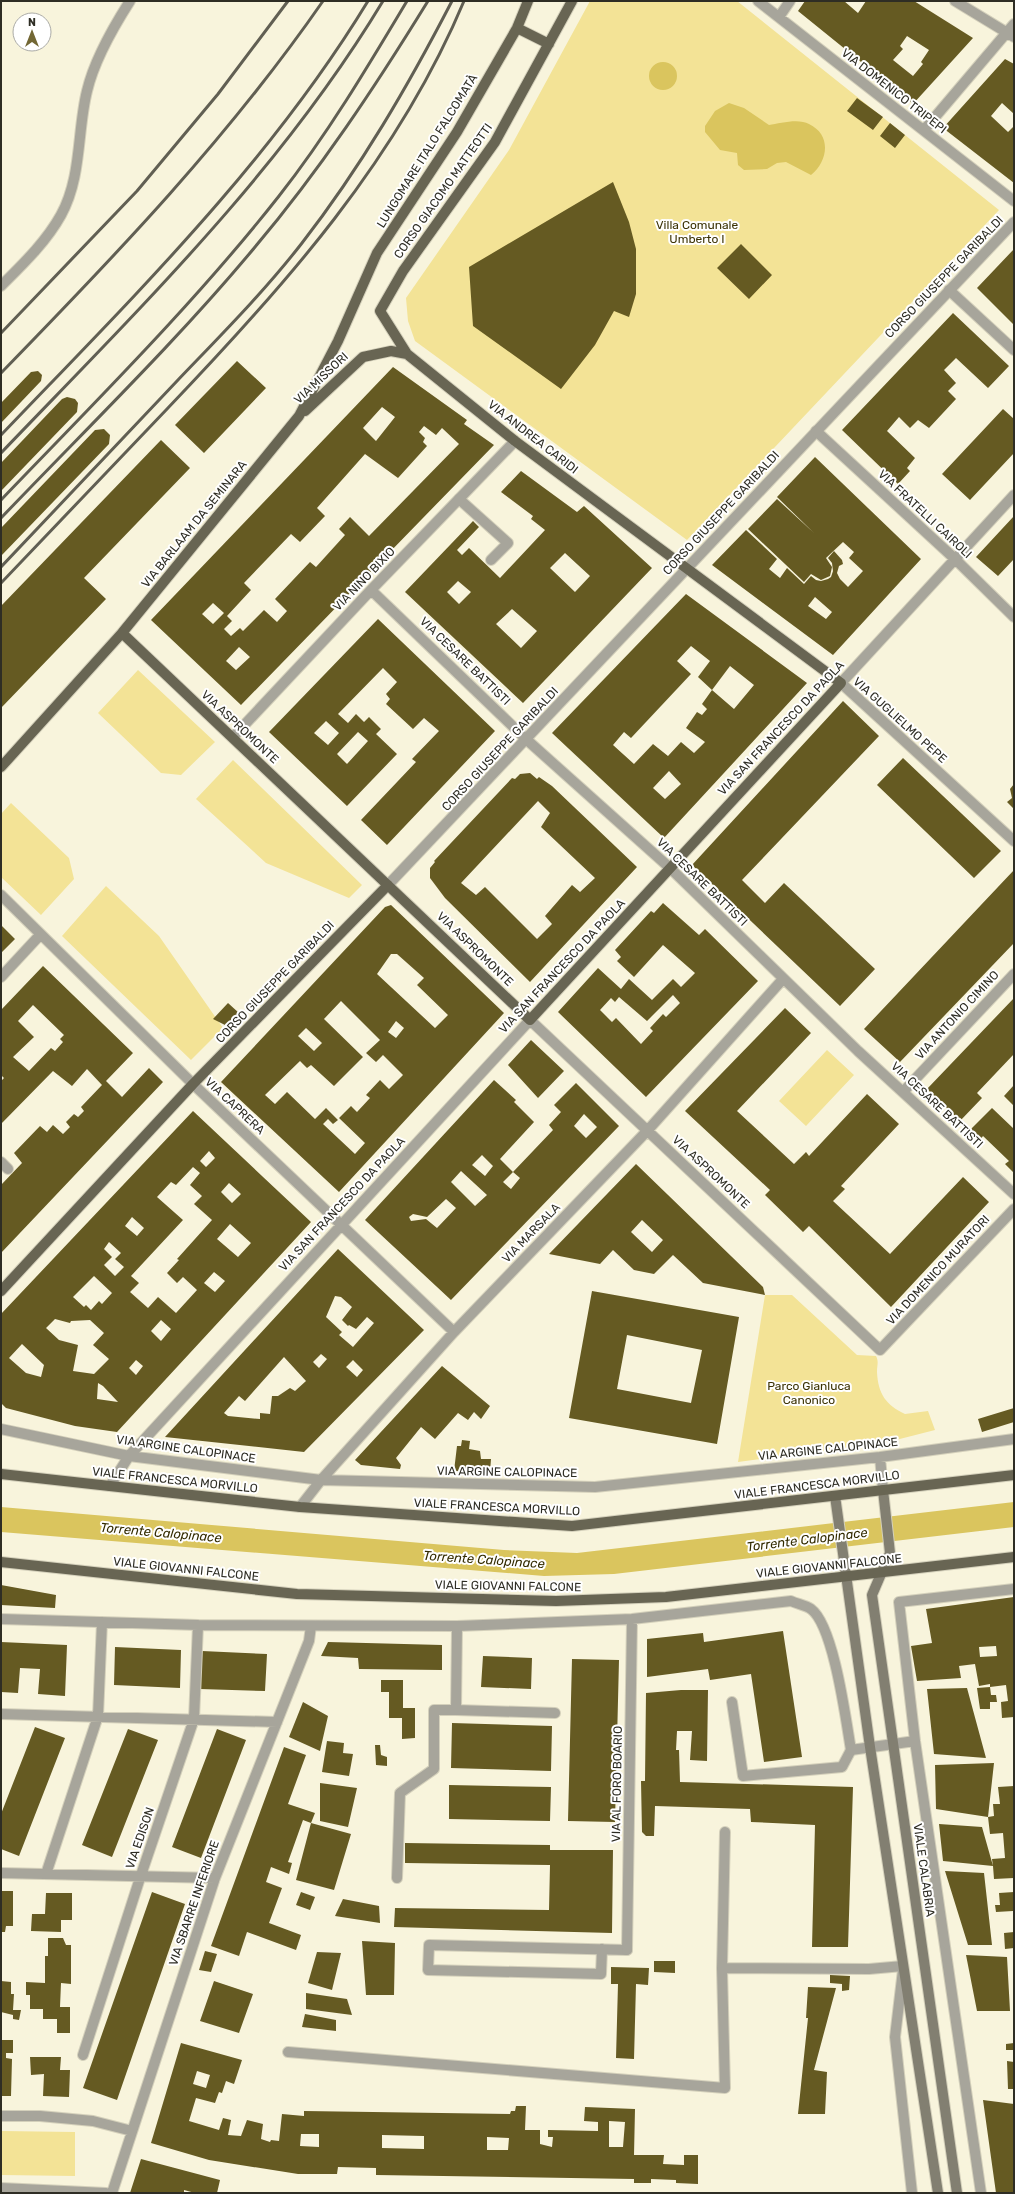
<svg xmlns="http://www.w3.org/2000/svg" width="1015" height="2194" font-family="Rubik,sans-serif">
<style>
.green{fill:#f3e396}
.water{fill:#dac55e}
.building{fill:#655a22;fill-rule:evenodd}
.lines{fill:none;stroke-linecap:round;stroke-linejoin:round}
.service-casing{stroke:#d4d0bb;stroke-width:12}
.pedestrian-casing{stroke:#d4d0bb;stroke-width:12}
.minor-casing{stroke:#d4d0bb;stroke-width:12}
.secondary-casing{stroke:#d4d0bb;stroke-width:12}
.primary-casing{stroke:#d4d0bb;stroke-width:12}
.service{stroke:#a7a59b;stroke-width:10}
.pedestrian{stroke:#a7a59b;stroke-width:10}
.minor{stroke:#a7a59b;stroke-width:10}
.secondary{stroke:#827f71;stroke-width:10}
.primary{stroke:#686553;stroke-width:10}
.rail{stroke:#615f53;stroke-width:3}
.labels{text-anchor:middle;stroke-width:4;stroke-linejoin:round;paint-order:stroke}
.street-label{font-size:12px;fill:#2e2d24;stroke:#fff}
.park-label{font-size:12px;fill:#3b3204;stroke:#fff}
.water-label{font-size:13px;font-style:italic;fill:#332b00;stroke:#fff}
</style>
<rect width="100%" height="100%" fill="#f8f4dc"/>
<path class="green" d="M590,1h147l262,209 -312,330 -272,-199 -7,-20 -2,-23 103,-148z
M138,670l77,72 -34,33 -20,-2 -63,-60z
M233,760l129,125 -13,13 -83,-35 -70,-64z
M11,803l58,55 5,21 -33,36 -40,-38v-63z
M106,886l53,50 64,92 -32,32 -129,-124z
M827,1050l27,25 -48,51 -27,-25z
M765,1295h27l65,60 19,1c3,6 1,9 1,16 1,22 9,33 28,42l23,-3 7,19 -47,12 -150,20z
M1,2131l74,1v44l-74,-1z"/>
<path class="water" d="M649 76a14 14 0 1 1 28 0a14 14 0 1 1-28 0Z
M729,103l15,5 25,17c11,-2 30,-7 40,-1 23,11 19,37 2,51l-25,-13 -9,1 -10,6 -23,1 -6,-5 -1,-12 -17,-3 -15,-18v-6l10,-15z
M1014,1502v25l-400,47 -70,2 -543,-44v-25l503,43 73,3z"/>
<path class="building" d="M805,1h39l14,12 8,-12h48l59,37 -60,66 -115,-93zM907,36l22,14 -8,12 2,2 -10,12 -20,-16 10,-11 -3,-3z
M1005,59l9,5v50l-12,-11 -11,13 17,16 6,-6v57l-71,-55z
M857,98l26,19 -10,13 -26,-19z
M890,123l15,12 -10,13 -15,-12z
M613,182l16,40 7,27v45l-7,23 -15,-6 -19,34 -34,44 -88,-63 -4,-59z
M741,244l31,31 -23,24 -32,-31z
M1014,249v76l-37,-37z
M953,313l56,53 -21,22 -32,-30 -12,12 12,13 -8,8 8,8 -27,29 -11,-8 -8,8 -11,-11 -12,14 28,27 -8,10 3,3 -12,13 -56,-54z
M237,361l29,27 -62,65 -29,-28z
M393,367l74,53 -3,4 30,21 -253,260 -90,-85zM382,407l13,10 -19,24 -13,-13zM424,426l12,9 6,-7 17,16 -90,92 -19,-19 -11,12 6,6 -29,32 -6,-5 -35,37 12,12 -10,11 -13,-12 -21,21 -3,-3 -9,8 -7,-7 8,-8 -5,-5 24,-26 -7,-7 47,-49 9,8 25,-26 -8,-8 48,-54 33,24 29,-32 -4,-4 2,-4 -6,-6zM213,603l11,10 -11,11 -11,-10zM239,647l11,10 -14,13 -10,-9z
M38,371l4,4 -1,6 -40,42v-20l30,-31z
M67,397l8,2 3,4 -1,9 -76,79v-28l61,-64z
M1003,409l11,10v34l-44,47 -28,-26z
M104,429l6,6 -1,9 -108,112v-28l94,-98z
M161,440l29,28 -106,110 22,21 -105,109v-102z
M815,457l106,102 -88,96 -121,-90 34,-35 31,29 -8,10 11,9 7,-10 17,16 7,-8 5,4 5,1 7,-2 3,-2 2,-6 -1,-8 -4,-5 6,-7 8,9 1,4 -4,2 -2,7 3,6 8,8 15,-16 -14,-13 5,-6 -11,-10 -17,16 6,9 -2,9 -9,4 -10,-6 -7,8 -56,-53 29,-30 37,34 -37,-36zM815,597l17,15 -6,7 -18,-13z
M521,471l56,41 7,-6 68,62 -129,135 -118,-111 68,-71 6,6 -22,23 5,5 7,-7 31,30 45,-48 -14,-11 2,-3 -32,-24zM565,553l25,23 -15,16 -25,-24zM458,581l13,11 -12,12 -12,-12zM512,609l25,22 -16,17 -25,-24z
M1014,516v43l-16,17 -22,-19z
M686,594l121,89 -143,155 -112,-105zM691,646l19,15 -12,16 14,13 18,-24 24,19 -20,24 -22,-19 -10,14 5,5 -5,6 -5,-3 -11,16 19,14 -11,11 -13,-11 -13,14 -15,-12 -19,20 -21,-19 11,-13 7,6 60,-64 -14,-13zM669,771l12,13 -16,15 -12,-11z
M378,619l117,112 -108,114 -26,-25 55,-58 -4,-3 27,-28 -15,-13 -11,11 -27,-25 4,-5 -4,-5 11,-12 -14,-14 -45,46 10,9 8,-9 8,8 5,-5 12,12 -5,5 21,20 -50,52 -78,-74zM326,721l13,12 -11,12 -14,-12zM358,732l10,9 -21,23 -10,-10z
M843,701l36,35 -137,144 23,23 19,-20 91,86 -35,37 -148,-141z
M903,758l98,93 -27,27 -97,-93z
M530,773l7,6 2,-2 13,9 85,81 -107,115 -85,-84 -15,-20v-10l5,-6 -1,-1 78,-83 3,1 5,-5zM538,801l12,12 -9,14 54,51 -15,14 -8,-7 -27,31 7,8 -15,15 -52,-52 -9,8 -15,-12z
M1014,784v25l-7,-7 5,-4 -2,-9z
M1014,870v73l-114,119 -36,-33z
M663,903l36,32 6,-6 53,52 -112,116 -88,-85 40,-44 23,21 8,-10 23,21 21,-21 8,8 14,-14 -32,-28 -29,32 -17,-16 4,-4 -6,-7 36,-39 3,2zM673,995l7,8 -14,14 -3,-3 -13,14 3,3 -12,13 -25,-26 -4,4 -12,-12 11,-12 4,4 4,-5 28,24z
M391,905l113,108 -165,179 -118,-110 164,-175zM391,954h6l27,24 -7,7 31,30 -13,13 -58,-54zM341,1001l39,39 -14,13 10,9 7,-7 20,20 -14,14 -9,-9 -14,15 4,3 -13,14 -6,-6 -12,12 26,25 -10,11 -32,-30 5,-5 5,5 5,-4 -12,-12 -11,11 -28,-27 -12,12 -10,-9 35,-34 7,7 4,-3 23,21 29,-29 -39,-38zM396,1021l8,7 -8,10 -8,-6zM306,1028l16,15 -8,8 -16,-15z
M1,925l14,14 -14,14z
M43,966l90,87 -27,28 16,16 27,-29 14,14 -162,171v-68l21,-22 -8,-10 26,-27 7,6 6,-7 10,9 7,-7 -4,-5 8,-8 4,3 6,-6 -3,-4 21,-22 -15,-16 -15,17 -19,-15 -52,53v-43l3,-3 -3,-3v-65zM33,1005l31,30 -4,4 3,3 -8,9 -4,-3 -22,23 -16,-14 21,-20 -16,-16z
M1014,998v56l-37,39 5,5 -22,23 -33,-32z
M228,1003l11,10 -12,13 -14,-7z
M785,1008l26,25 -74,78 57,53 12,-12 3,4 58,-62 32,30 -58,62 4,3 -12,12 57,53 73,-77 26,25 -98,105 -82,-81 -6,6 -38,-37 5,-5 -85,-79z
M531,1040l33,31 -26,27 -30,-33z
M494,1080l22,20 -2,2 20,20 -34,37 13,13 -10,10 8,7 9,-11 -7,-6 40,-42 -4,-5 12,-13 -7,-7 22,-22 43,43 -168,174 -86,-80zM584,1114l13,13 -11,11 -12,-12zM482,1155l11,11 -8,10 -13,-11zM461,1171l26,24 -12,11 -24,-24zM446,1199l10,9 -19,20 -11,-9 -15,2 -2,-4 4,-3 14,3z
M1014,1085v21l-10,-10z
M992,1108l22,21v44l-9,-9 4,-3 -26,-25 -3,4 -10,-10z
M193,1111l118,111 -194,210 -42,-6 -69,-18 -5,-5v-89zM209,1151l6,7 -9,9 -6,-6zM193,1167l7,6 -10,12 12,11 -8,8 18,16 -35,39 2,1 -12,13 10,10 6,-6 14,13 -21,23 -18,-16 -10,11 -18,-16 9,-9 -8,-7 52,-56 -26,-23 14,-15 5,3zM229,1183l12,11 -9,9 -11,-11zM132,1217l12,11 -7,8 -12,-10zM230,1224l21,19 -13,14 -21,-18zM109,1242l12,11 -6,6 9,8 -9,9 -11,-11 8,-8 -8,-8zM214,1272l11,9 -10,11 -11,-9zM94,1276l18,17 -10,11 -3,-3 -8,9 -5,-5 -2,2 -11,-10zM55,1319l15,4 1,-2 19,-1 14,13 -11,12 16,14 -15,15 -21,-3 5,-26 -19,-5 -13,-12zM161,1320l10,9 -10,12 -10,-10zM22,1344l22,21 -3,12 -15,-4 -17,-15zM136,1360l7,6 -7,9 -7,-7zM98,1383l5,3 15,16 -21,-3z
M636,1164l127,123 2,8 -62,-12 -30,-28 -19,19 -20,-4 -21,-20 -13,14 -51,-10zM642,1220l21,20 -11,12 -21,-20z
M338,1249l86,81 -120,122 -139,-15zM335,1296l6,1 11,10 -10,13 6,6 1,-1 7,4 11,-12 7,6 -21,24 -14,-12 3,-3 -16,-15zM321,1354l6,5 -8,9 -6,-6zM284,1357l22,24 -11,10 -5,-3 -12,8h-6l-2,18 -10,-1v6l-32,-3 -4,-3 15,-17 6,5zM353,1360l10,10 -6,7 -11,-10z
M592,1291l147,26 -22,127 -148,-26zM627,1335l75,15 -11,53 -74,-14z
M442,1366l48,40 -9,13 -7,-7 -6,8 -10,-7 -23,26 -14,-12 -25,31 5,7 -1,4 -39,-4 -6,-5z
M1014,1408v14l-32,10 -4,-13z
M462,1440l8,1 -1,8 11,2 1,8h10l-1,13 -36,-1 3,-25h4z
M1,1585l55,10 -1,13 -54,-3z
M1014,1597v120l-12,1 -1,-16 7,-1 -2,-16 -16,2 1,8h5l1,7h-7v7h-10l-3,-21 13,-1v-3l-11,2 -4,-22 -16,2 2,12 -44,3 -6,-35 21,-3 -6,-34zM996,1646l1,10 -17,1 -1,-10z
M783,1631l19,126 -38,5 -13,-88 -41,6 -2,-11 -61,8v-38l56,-6 1,9z
M1,1642l66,3 -2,51 -27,-2 2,-25 -20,-1 -2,25 -17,-1z
M328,1642l114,3v25l-83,-1 -1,-11 -37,-2z
M115,1647l66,3 -1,38 -66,-3z
M202,1651l65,3 -2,37 -65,-2z
M483,1656l49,2 -1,31 -50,-2z
M572,1659l47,1 -4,162 -47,-1z
M381,1680h22v28h12v30l-13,1v-21h-13v-26h-8z
M967,1688l19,70 -52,-4 -7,-65z
M681,1690h27l-1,71 -17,-1 2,-29h-15l-1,19h3l1,32 173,5 -5,160h-36l3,-122 -64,-3 -1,-13 -95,-3 -1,30h-8l-4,-4 -1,-51h4l1,-88z
M303,1702l25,14 -8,35 -31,-14z
M452,1723l100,3 -1,45 -100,-3z
M35,1727l30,11 -46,118 -18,-7v-35z
M128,1729l30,11 -46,117 -30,-12z
M217,1729l29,11 -45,118 -29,-11z
M327,1741l17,2 -1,10 10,1 -4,22 -27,-4z
M375,1745h5l1,10 6,2v9l-11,-1z
M284,1747l22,8 -18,49 27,9 -4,10 -8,-3 -15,42 4,1 -3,11 -18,-7 -5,15 16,6 -13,35 32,12 -5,15 -49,-18 -8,24 -28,-10z
M994,1763l-6,54 -52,-8 -1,-44z
M320,1783l37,5 -9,39 -28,-6z
M449,1785l102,2 -1,34 -101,-2z
M1014,1786v92l-20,1 -1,-13 -50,-5 -4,-37 43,3 11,39 -1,-7 13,-1 -2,-25 -13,1 -2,-17 6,-1 -1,-12h7l-2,-17z
M311,1823l40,11 -17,56 -38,-10z
M405,1843l145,2v5h63l-1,83 -218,-6 1,-19 154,2 1,-45 -145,-2z
M945,1871l39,2 8,72h-24z
M1,1891h12v35h-7l-1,6h-4z
M152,1892l33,12 -68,196 -34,-12z
M301,1892l14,5 -5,13 -14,-5z
M1014,1892l-1,19 -17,1 -1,-7h5l-1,-12z
M46,1893h26v27h-11v12l-30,-1 1,-17h13z
M343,1899l36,7 1,17 -45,-7z
M1014,1932v16l-9,1 -1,-16z
M48,1938h15l3,7h5v39l-10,-1 -1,24h10v26h-13v-14h-14v-10h-13v-14h-4v-13l19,1v-27h3z
M362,1941l33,2 -1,52h-28z
M205,1951l12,3 -6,18 -12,-2z
M317,1952l24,1 -9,37 -24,-7z
M966,1955l41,2 3,54h-33z
M654,1961h21v12l-21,-1z
M611,1967l38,1 -1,17 -12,-1 -2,75 -18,-1 2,-74h-7z
M830,1975l20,1 -1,14 -7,1v-7l-12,-1z
M1,1981l10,1v12h3l-1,16h8l-2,10 -6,-1v-4l-12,-3z
M214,1981l39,13 -14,39 -39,-12z
M808,1987l28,1 -22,82 13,2 -2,42h-27l10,-96h-2z
M306,1993l41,6 5,16 -46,-6z
M305,2014l31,6v11l-34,-4z
M1,2040h12v13h-7v5l6,1 -1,37h-10z
M181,2043l61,17 -8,24 -8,-3 -4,12 -3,-1 -4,11 -19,-5 -7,23 30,9 4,-12 8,2 -3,15 13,1 6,-16 16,4 -2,15 9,3 1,-2 8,1 3,-27 22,2v-5l206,3 1,-3h4l1,-5h10l-1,24h15v14l12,3 1,-10h-5v-7l50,1v-9l-14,-1 1,-14 50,2 -1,46h30l-1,9 21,1v-10h14v29l-22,-1v-3l-25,-1v4h-17v-4l-258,-4v-7l-38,-1 -1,7h-39l-89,-14 -58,-17zM197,2071l13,4 -4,13 -13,-4zM609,2121l16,1 -2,25h-14zM301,2134h18v13l-19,-1zM382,2135l42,1v13l-42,-1zM487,2137l22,1 -1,12h-21z
M1014,2043v7h-8v-6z
M30,2057h31l-1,13h10l-1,27 -26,-1 1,-22 -13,1z
M1007,2061l7,1v27h-6z
M983,2100l31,4v89h-18z
M141,2159l79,21 -3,13h-22l-11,-3v3h-54z"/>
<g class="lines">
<defs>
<path id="service" d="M459,499l49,44 -17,17
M1,1162l7,7
M732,1702l11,74 99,-9 9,-17
M456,1710l99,3
M397,1878l3,-85 34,-24v-59h22l1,-84
M602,1949l-1,25 -173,-4 1,-25 198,5
M722,1968l147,1 34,-3
M288,2052l437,36 -3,-120 3,-136"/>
<path id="pedestrian" d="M388,885l626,-663"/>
<path id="minor" d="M758,1l256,200
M955,1l59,36
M779,17l11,-16
M924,130l90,-106
M1,286c22,-22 45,-44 60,-71 21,-38 16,-84 26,-124 7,-30 27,-65 43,-90
M949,290l65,60
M816,431l139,128 59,58
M1014,495l-173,188 173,158
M371,590l156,150 143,128 188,183 156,143
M233,737l138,-147 144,-149
M1,895l192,189 261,248
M1,977l39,-42
M903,1092l111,-118
M1,1429l128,27 192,24 274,7 285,-30 134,-18
M880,1457l3,33
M110,1486l19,-30 401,-436 350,330 134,-141
M300,1507l21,-27 133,-148 194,-202 135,-151
M1,1619l197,6 259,1 175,-7 159,-18c6,3 14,4 20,8 23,17 35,112 40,141l64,-9
M1,1714l276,8
M1,1873l214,5
M46,1874l52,-158 4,-94
M627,1950l5,-331
M903,1970l-8,67 17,156
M83,2055l57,-177 54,-159 4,-94
M1,2116h39l53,5 39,10
M1,2188l105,5
M112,2193l103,-315 94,-237 2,-15
M981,2193l-66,-452 -16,-139 115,-13"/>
<path id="secondary" d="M883,1490l7,63 -18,42 85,598
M835,1496l35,251 68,446"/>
<path id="primary" d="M517,28l32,16
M305,411l58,-54 28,-6 16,3
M122,633l408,387 311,-337 -326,-242 -108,-87 -27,-43 23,-40 92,-129 77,-141
M1,767l121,-134 177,-217 39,-75 39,-88 80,-121 60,-104 11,-27
M1,1291l192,-207 195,-199
M1,1474l299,33 272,19 442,-51
M1,1562l296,32 259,7 110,-4 348,-40"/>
</defs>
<use href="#service" class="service-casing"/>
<use href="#pedestrian" class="pedestrian-casing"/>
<use href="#minor" class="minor-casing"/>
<use href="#secondary" class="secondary-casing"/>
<use href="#primary" class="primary-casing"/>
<use href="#service" class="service"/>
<use href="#pedestrian" class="pedestrian"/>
<use href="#minor" class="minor"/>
<use href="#secondary" class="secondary"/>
<use href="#primary" class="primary"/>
<path class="rail" d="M1,333l136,-142 81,-97 70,-93
M1,373c116,-119 227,-235 322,-372
M1,435c131,-137 268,-271 367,-434
M1,453c137,-143 279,-281 382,-452
M1,500c95,-99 193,-196 278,-304 48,-61 88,-128 128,-195
M1,518c85,-89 176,-177 254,-271 65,-77 120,-160 173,-246
M1,567c59,-62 118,-124 176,-186 43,-45 87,-89 125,-138 59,-76 106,-157 150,-242
M1,583c55,-58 111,-116 166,-174 117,-122 231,-250 297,-408"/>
</g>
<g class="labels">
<g class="street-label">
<text transform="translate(894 91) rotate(38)" y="4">VIA DOMENICO TRIPEPI</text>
<text transform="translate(427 151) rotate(-58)" y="4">LUNGOMARE ITALO FALCOMATÀ</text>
<text transform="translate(443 191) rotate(-55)" y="4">CORSO GIACOMO MATTEOTTI</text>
<text transform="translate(944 277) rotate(-46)" y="4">CORSO GIUSEPPE GARIBALDI</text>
<text transform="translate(321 378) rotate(-43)" y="4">VIA MISSORI</text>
<text transform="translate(533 437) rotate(38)" y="4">VIA ANDREA CARIDI</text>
<text transform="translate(721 513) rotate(-47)" y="4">CORSO GIUSEPPE GARIBALDI</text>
<text transform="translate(925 514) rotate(43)" y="4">VIA FRATELLI CAIROLI</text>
<text transform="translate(194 524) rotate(-51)" y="4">VIA BARLAAM DA SEMINARA</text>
<text transform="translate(364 579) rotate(-46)" y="4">VIA NINO BIXIO</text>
<text transform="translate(465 661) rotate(44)" y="4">VIA CESARE BATTISTI</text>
<text transform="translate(900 720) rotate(42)" y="4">VIA GUGLIELMO PEPE</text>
<text transform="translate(240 727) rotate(43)" y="4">VIA ASPROMONTE</text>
<text transform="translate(781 728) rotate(-47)" y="4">VIA SAN FRANCESCO DA PAOLA</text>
<text transform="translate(500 749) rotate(-47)" y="4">CORSO GIUSEPPE GARIBALDI</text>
<text transform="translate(702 882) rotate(44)" y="4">VIA CESARE BATTISTI</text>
<text transform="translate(475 949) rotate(44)" y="4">VIA ASPROMONTE</text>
<text transform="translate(562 966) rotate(-47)" y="4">VIA SAN FRANCESCO DA PAOLA</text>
<text transform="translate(275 982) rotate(-46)" y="4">CORSO GIUSEPPE GARIBALDI</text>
<text transform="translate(957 1015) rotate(-47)" y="4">VIA ANTONIO CIMINO</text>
<text transform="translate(937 1105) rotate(43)" y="4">VIA CESARE BATTISTI</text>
<text transform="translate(235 1106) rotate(43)" y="4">VIA CAPRERA</text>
<text transform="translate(711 1172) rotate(43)" y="4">VIA ASPROMONTE</text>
<text transform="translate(342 1204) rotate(-47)" y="4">VIA SAN FRANCESCO DA PAOLA</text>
<text transform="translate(531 1233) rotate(-46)" y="4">VIA MARSALA</text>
<text transform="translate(938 1270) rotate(-47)" y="4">VIA DOMENICO MURATORI</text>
<text transform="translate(186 1449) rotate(8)" y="4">VIA ARGINE CALOPINACE</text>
<text transform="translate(828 1449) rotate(-6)" y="4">VIA ARGINE CALOPINACE</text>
<text transform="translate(507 1472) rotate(1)" y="4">VIA ARGINE CALOPINACE</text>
<text transform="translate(175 1480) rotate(6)" y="4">VIALE FRANCESCA MORVILLO</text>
<text transform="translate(817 1485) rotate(-7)" y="4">VIALE FRANCESCA MORVILLO</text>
<text transform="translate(497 1507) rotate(3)" y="4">VIALE FRANCESCA MORVILLO</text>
<text transform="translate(829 1566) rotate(-6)" y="4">VIALE GIOVANNI FALCONE</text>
<text transform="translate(186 1569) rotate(6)" y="4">VIALE GIOVANNI FALCONE</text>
<text transform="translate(508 1586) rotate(1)" y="4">VIALE GIOVANNI FALCONE</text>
<text transform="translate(617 1784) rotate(-89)" y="4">VIA AL FORO BOARIO</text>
<text transform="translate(140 1838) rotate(-71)" y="4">VIA EDISON</text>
<text transform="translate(924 1870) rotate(82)" y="4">VIALE CALABRIA</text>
<text transform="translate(194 1903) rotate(-71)" y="4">VIA SBARRE INFERIORE</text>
</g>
<g class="park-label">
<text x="697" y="229">Villa Comunale<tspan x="697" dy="14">Umberto I</tspan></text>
<text x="809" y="1390">Parco Gianluca<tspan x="809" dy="14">Canonico</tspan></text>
</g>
<g class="water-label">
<text transform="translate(161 1532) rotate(5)" y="5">Torrente Calopinace</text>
<text transform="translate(807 1539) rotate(-7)" y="5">Torrente Calopinace</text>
<text transform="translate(484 1559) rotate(4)" y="5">Torrente Calopinace</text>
</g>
</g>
<rect width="1015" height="2194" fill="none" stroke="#2e2d24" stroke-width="4"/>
<g transform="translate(32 32)"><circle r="19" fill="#ffffff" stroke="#ababa7"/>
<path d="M0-3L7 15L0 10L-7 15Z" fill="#726734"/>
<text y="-6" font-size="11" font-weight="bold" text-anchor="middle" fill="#2e2d24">N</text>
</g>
</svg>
